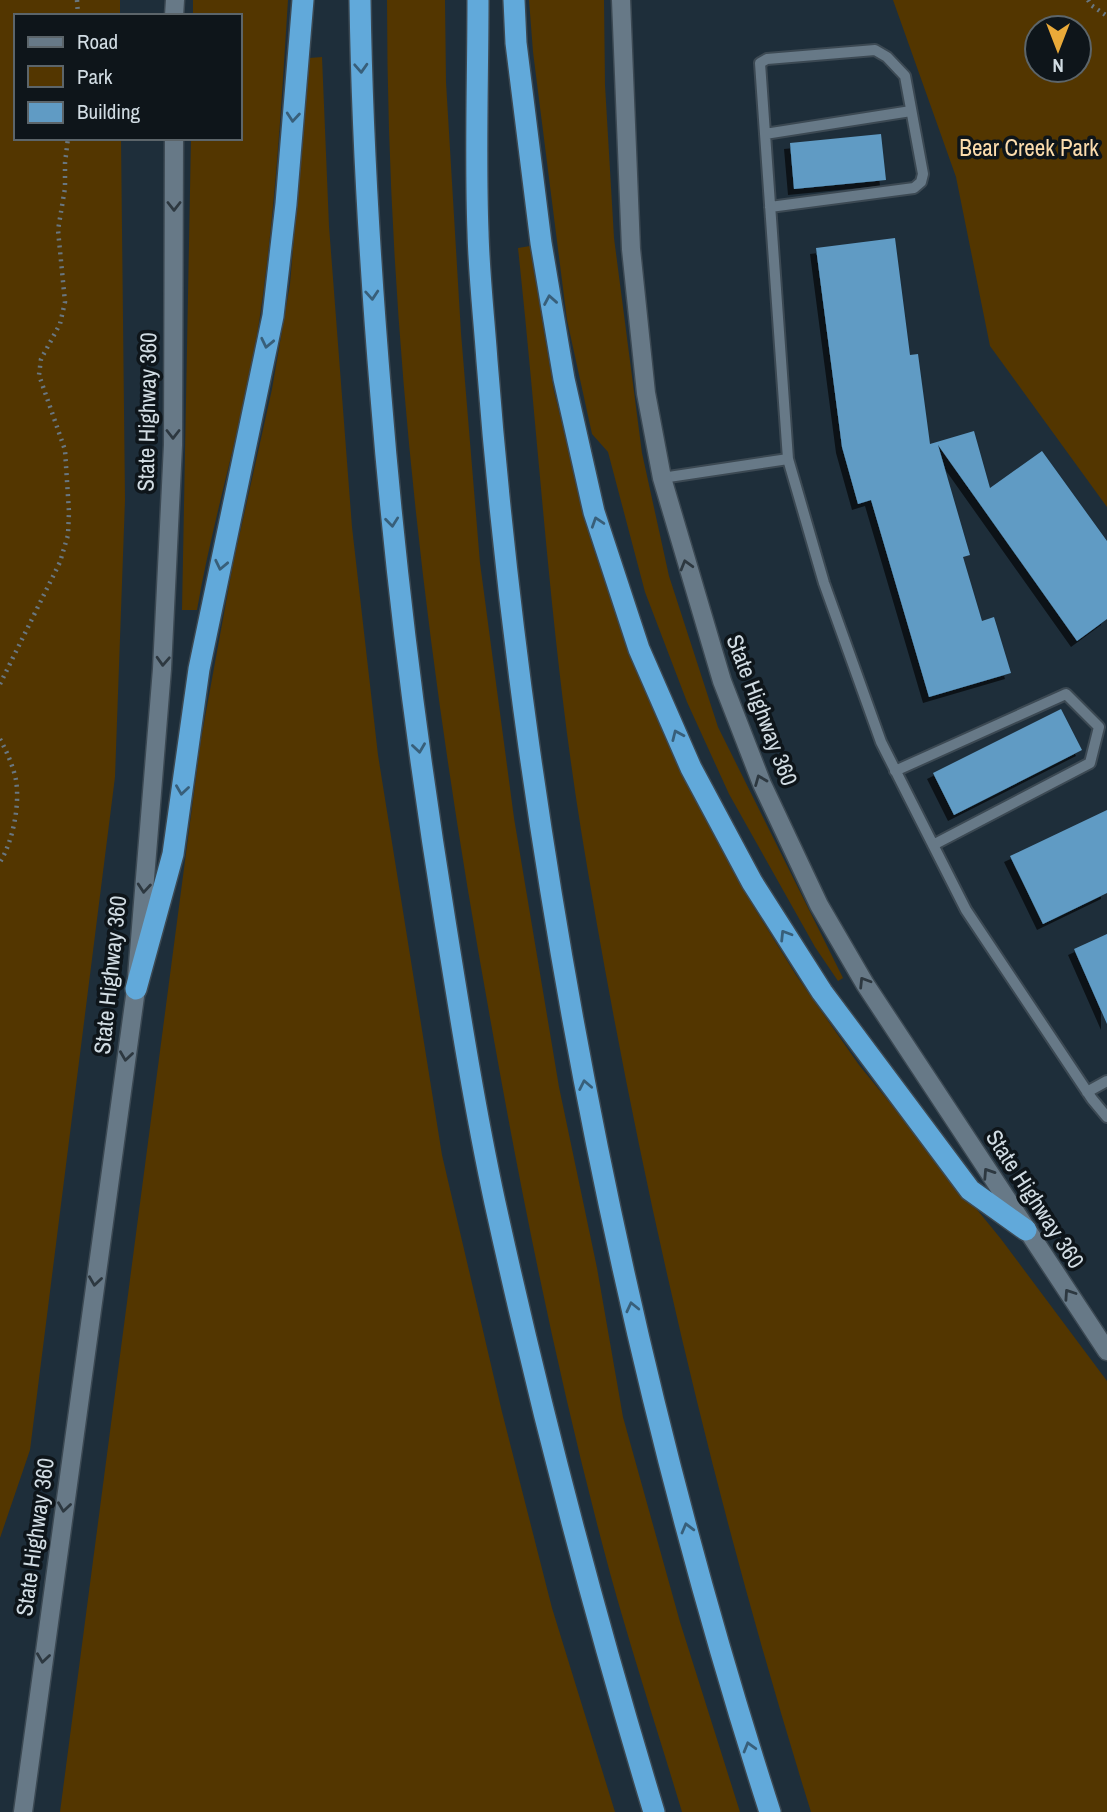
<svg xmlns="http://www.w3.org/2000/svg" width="1107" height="1812" font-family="'Archivo Narrow',sans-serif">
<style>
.green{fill:#533600;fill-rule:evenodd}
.building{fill:#609bc4;filter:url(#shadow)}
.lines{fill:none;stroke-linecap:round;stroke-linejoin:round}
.service-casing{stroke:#3c4953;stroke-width:14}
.secondary-casing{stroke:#3c4953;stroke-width:21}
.motorway-casing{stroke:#3c4953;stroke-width:24}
.path{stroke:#697781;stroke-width:4.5;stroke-dasharray:2 5;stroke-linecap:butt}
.service{stroke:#677987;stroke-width:10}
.secondary{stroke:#677987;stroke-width:18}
.motorway{stroke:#61a9da;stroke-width:21}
.oneway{stroke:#385f7a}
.oneway2{stroke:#2d3840}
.labels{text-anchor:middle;stroke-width:7;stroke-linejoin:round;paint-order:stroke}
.park-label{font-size:23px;fill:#fcdcad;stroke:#0e151a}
.street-label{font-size:23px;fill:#d1dce3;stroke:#0e151a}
</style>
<defs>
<filter id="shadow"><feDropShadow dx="-6" dy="6" stdDeviation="0" flood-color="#0009"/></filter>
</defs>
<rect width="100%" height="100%" fill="#1e2e3a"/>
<path class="green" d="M0,0h120v16h-104v122h105l4,362 -10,277 -85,673 -30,88z
M193,0h95c-7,110 -13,220 -30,329 -15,95 -45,187 -61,281h-15l9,-472h49v-122h-47z
M387,0h58l1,82 15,251 19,230 34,255 45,269 38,181 26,149 57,205 60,190h-58c-24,-80 -50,-159 -72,-239 -50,-185 -88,-373 -121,-561 -60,-333 -102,-673 -102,-1012z
M529,0h75l1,85 9,153 28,215 27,123 49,151 125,251 -5,3 -23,-34 -86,-153 -42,-92 -42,-110 -37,-140 -16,-18 -25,-114 -34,-268z
M893,0h214v507l-117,-161 -34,-169zM1037,28h42v42h-42z
M322,57l7,169 23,301 26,228 64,400 60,257 50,196 63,204h-555l141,-1073 32,-175 39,-175 18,-105 19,-226z
M530,246l24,145 37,150 37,108 63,143 64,117 41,66 63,90 142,174 106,142v431h-296c-100,-321 -176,-650 -230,-982 -31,-193 -42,-388 -63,-582z"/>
<path class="building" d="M881,134l5,46 -92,9 -4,-46z
M895,238l15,117 8,-1 12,90 44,-13 16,57 52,-37 65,90v78l-30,22 -139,-196 32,110 -7,2 19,64 12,-4 17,56 -82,24 -58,-197 -13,4 -16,-57 -26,-199z
M1061,709l21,41 -128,65 -21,-42z
M1107,810v83l-64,31 -33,-68z
M1107,934v90l-33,-75z"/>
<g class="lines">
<defs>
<path id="service" d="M765,134l146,-23
M770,207l144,-19 7,-6 2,-8 -18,-98 -18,-19 -12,-7 -108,9 -7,4 28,396 36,124 57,159 85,168 126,189 15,18
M662,478l126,-19
M895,771l171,-77 33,33 -9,36 -157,82
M1087,1092l20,-11"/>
<path id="secondary" d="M621,0l10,249 15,144 16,85 60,203 40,103 57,121 46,79 242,367
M174,16l1,-16
M23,1812l113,-823 26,-320 11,-224 1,-307"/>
<path id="motorway" d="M360,0c2,133 10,265 21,397 14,176 36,350 64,524 15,94 30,189 50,282 45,205 98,408 159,609
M478,0c0,77 -3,155 0,232 1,43 6,86 9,129 10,130 24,257 42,386 51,361 129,718 241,1065
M514,0l2,43 25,200 23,136 30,133 45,137 52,119 61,114 70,110 148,198 56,40
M136,989l37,-135 26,-185 74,-353 13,-112 17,-204"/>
</defs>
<use href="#service" class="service-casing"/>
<use href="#secondary" class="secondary-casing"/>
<use href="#motorway" class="motorway-casing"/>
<path class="path" d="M77,0l1,16
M1088,0l3,5 16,11
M0,684l60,-122 8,-27 1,-23 -4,-62 -26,-75 2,-16 19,-35 5,-22 -7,-72 7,-42v-25l3,-25
M0,739c7,13 13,27 16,41 4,25 -3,61 -16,82"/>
<use href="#service" class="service"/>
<use href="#secondary" class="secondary"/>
<use href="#motorway" class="motorway"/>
</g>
<defs><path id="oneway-chevron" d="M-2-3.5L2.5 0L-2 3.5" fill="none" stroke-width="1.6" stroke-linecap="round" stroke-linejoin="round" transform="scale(1.75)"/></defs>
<g class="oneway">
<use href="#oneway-chevron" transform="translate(361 68) rotate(87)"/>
<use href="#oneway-chevron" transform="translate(293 117) rotate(95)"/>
<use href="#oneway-chevron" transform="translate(372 295) rotate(86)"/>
<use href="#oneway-chevron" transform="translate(550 300) rotate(-100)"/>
<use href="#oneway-chevron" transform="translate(267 343) rotate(102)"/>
<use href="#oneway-chevron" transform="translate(392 522) rotate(84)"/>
<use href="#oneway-chevron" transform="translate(597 522) rotate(-108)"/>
<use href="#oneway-chevron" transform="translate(221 565) rotate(102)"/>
<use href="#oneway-chevron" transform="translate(677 735) rotate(-114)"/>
<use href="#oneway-chevron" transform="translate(419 748) rotate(82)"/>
<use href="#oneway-chevron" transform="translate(182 790) rotate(98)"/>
<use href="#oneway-chevron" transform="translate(785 935) rotate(-122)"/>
<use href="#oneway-chevron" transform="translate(585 1085) rotate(-101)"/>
<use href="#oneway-chevron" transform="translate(632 1307) rotate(-103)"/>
<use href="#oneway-chevron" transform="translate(687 1528) rotate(-105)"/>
<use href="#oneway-chevron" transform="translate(749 1747) rotate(-106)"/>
</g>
<g class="oneway2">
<use href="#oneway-chevron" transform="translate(174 206) rotate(90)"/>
<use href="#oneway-chevron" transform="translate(173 434) rotate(90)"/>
<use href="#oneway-chevron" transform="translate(686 565) rotate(-106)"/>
<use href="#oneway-chevron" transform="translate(163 661) rotate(93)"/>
<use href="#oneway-chevron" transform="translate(760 780) rotate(-112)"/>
<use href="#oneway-chevron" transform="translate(144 888) rotate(95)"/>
<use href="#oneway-chevron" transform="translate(864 982) rotate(-122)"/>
<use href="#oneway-chevron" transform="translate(126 1056) rotate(98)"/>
<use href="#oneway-chevron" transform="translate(988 1173) rotate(-123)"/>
<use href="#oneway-chevron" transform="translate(95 1281) rotate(98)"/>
<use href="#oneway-chevron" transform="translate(1069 1294) rotate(-124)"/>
<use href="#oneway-chevron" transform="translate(64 1507) rotate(98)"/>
<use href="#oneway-chevron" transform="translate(43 1658) rotate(98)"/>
</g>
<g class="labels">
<g class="park-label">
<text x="1029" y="156">Bear Creek Park</text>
</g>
<g class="street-label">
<text transform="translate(147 412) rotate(-89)" y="8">State Highway 360</text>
<text transform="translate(762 710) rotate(69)" y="8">State Highway 360</text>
<text transform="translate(110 975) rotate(-84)" y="8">State Highway 360</text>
<text transform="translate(1035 1199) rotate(57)" y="8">State Highway 360</text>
<text transform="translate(35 1537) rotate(-82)" y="8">State Highway 360</text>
</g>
</g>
<rect x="14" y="14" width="228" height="126" fill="#0e151a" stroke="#5c656a" stroke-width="2"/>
<rect x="28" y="37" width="35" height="10" fill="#677987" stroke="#5c656a" stroke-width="2"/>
<text x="77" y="49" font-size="21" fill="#d1dce3">Road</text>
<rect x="28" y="66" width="35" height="21" fill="#533600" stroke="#5c656a" stroke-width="2"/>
<text x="77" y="84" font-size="21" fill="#d1dce3">Park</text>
<rect x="28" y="102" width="35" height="21" fill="#609bc4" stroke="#5c656a" stroke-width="2"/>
<text x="77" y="119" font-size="21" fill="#d1dce3">Building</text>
<g transform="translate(1058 49) rotate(180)"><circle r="33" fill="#0e151a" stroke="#5c656a" stroke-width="2"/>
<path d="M0-5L12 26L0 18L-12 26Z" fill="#eaaa39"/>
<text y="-10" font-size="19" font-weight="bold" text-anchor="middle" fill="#d1dce3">N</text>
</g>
</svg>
